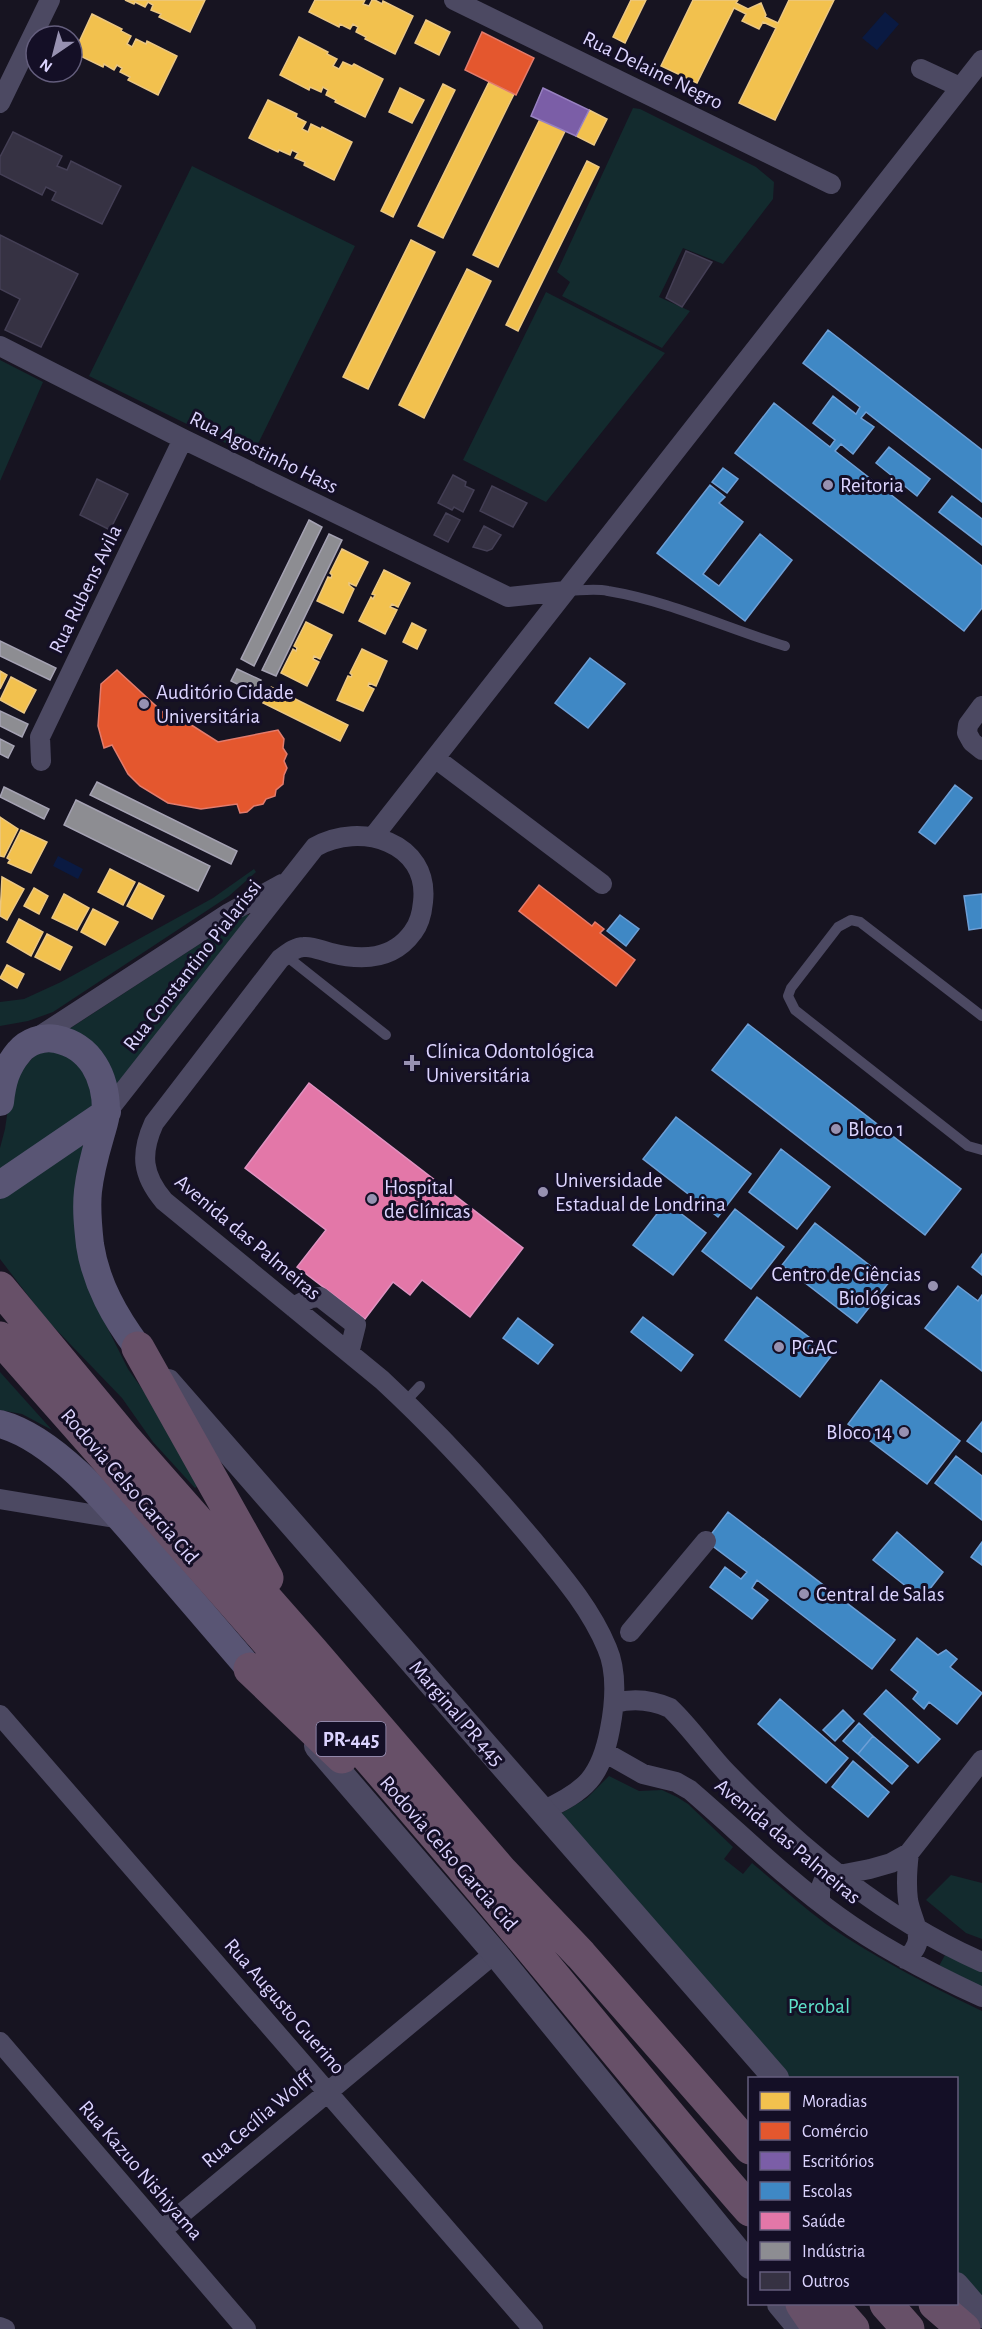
<svg xmlns="http://www.w3.org/2000/svg" width="982" height="2329" font-family="'Alegreya Sans',sans-serif">
<style>
.green{fill:#132b2e}
.water{fill:#0a1a42}
.homes{fill:#f2c14e;stroke:#ebc783;stroke-width:1.5}
.shops{fill:#e4572e;stroke:#e27c6d;stroke-width:1.5}
.offices{fill:#7b5ea7;stroke:#9881c1;stroke-width:1.5}
.schools{fill:#3f88c5;stroke:#6e9fd6;stroke-width:1.5}
.health{fill:#e377a8;stroke:#e193c2;stroke-width:1.5}
.industry{fill:#8d8d92;stroke:#a5a2b3;stroke-width:1.5}
.building{fill:#363243;stroke:#443f55;stroke-width:1.5}
.lines{fill:none;stroke-linecap:round;stroke-linejoin:round}
.service{stroke:#4c4962;stroke-width:10}
.minor{stroke:#4c4962;stroke-width:20}
.tertiary{stroke:#4c4962;stroke-width:26}
.secondary{stroke:#595574;stroke-width:28}
.motorway{stroke:#675068;stroke-width:33}
.poi-dot{fill:#9791b1;stroke:#140f26;stroke-width:2}
.labels{text-anchor:middle;stroke-width:6;stroke-linejoin:round;paint-order:stroke}
.shield{fill:#140f26;stroke:#a099be;stroke-width:1.5}
.shield-label{font-size:20px;font-weight:bold;fill:#dcd4ff}
.street-label{font-size:21px;fill:#dcd4ff;stroke:#140f26}
.poi-label{font-size:21px;fill:#dcd4ff;stroke:#140f26;text-anchor:start}
.park-label{font-size:21px;fill:#5ee1c9;stroke:#140f26}
</style>
<rect width="100%" height="100%" fill="#171421"/>
<path class="green" d="M633,108l7,1 116,58 18,15 -1,17 -50,65 -40,-16 -24,49 31,14 -28,37 -100,-52 8,-14 -13,-10z
M192,166l163,80 -103,210 -163,-80z
M546,292l119,61 -119,149 -83,-42z
M0,360l43,22 -43,99z
M254,869l2,3 -27,24 -176,116 -25,9 -28,5v-24l24,-3 37,-17 152,-84z
M244,915h10l-137,170 -54,-52z
M58,1051l28,17 7,37 -93,70v-27l5,-19 7,-48 25,-28z
M79,1146h5l22,179 22,44 44,62 26,55 -3,2 -42,-46 -31,-44 -76,-79 -46,-60v-61z
M0,1372l52,58 -30,-16 -22,-4z
M609,1776l30,15 23,-1 15,7 11,7 45,43 -9,12 19,15 9,-11c24,20 49,42 74,61 49,34 102,61 156,87v293l-25,-29 -1,-197h-172l-229,-261 32,-19z
M951,1875l31,8v56l-16,-6 -40,-33z
M945,1955l37,15v17l-43,-21z"/>
<path class="water" d="M885,12l14,12 -22,26 -15,-12z
M58,856l25,13 -5,10 -25,-13z"/>
<path class="homes" d="M125,0h80l-15,32 -31,-15 2,-3 -10,-4 2,-5 -5,-3 -3,5 -10,-5 -1,2z
M315,0h50l-2,4 6,2 3,-6h3l7,4 1,-3 30,15 -18,38 -30,-15 1,-2 -10,-5 2,-5 -5,-3 -3,5 -10,-5 -1,3 -30,-15z
M631,0h15l-21,43 -12,-6z
M693,0h45l-2,3 12,6 13,-6 5,12 -1,2 13,6 11,-23h45l-59,120 -36,-17 37,-75 -13,-6 -4,7 -17,-8 4,-7 -12,-6 -37,75 -36,-17z
M92,14l30,15 -1,2 10,5 -4,8 5,3 4,-8 10,5 1,-3 30,15 -19,39 -30,-15 2,-3 -10,-5 2,-4 -5,-3 -3,5 -10,-6 -1,3 -29,-14z
M426,20l24,12 -11,23 -24,-12z
M299,37l29,15 -1,2 10,5 -4,7 6,3 4,-7 9,4 2,-2 29,15 -18,38 -30,-15 1,-2 -10,-5 2,-5 -5,-3 -2,5 -11,-5 -1,3 -29,-15z
M489,82l25,12 -71,144 -25,-12z
M443,84l12,6 -62,127 -12,-6z
M400,88l24,12 -12,23 -23,-11z
M268,100l29,14 -1,3 10,5 -4,7 6,3 3,-8 10,5 1,-2 30,15 -18,38 -30,-15 1,-3 -10,-4 3,-5 -6,-3 -2,5 -11,-5 -1,2 -29,-14z
M545,109l25,12 -72,146 -25,-12z
M589,110l18,9 -13,26 -18,-9z
M587,161l12,6 -81,164 -12,-6z
M411,240l24,12 -67,137 -25,-12z
M467,269l24,12 -67,137 -25,-13z
M342,549l26,13 -12,24 -7,-3v2l5,4 -11,24 -26,-12 11,-24 3,1 1,-3 -2,-2z
M384,570l26,13 -12,24 -6,-3 -2,3 7,3 -12,24 -26,-13 12,-24 2,2 2,-4 -3,-1z
M306,622l26,13 -12,24 -6,-3 -1,3 6,3 -12,24 -26,-13 12,-24 3,2 1,-3 -3,-2z
M412,623l14,7 -9,19 -14,-7z
M362,649l25,12 -11,25 -7,-3 -1,3 6,3 -11,22 -26,-11 11,-24 3,1 1,-2 -2,-2z
M0,671l7,4 -7,14z
M11,677l25,13 -12,23 -24,-13z
M271,687l77,38 -8,16 -77,-38z
M0,817l18,12 -14,28 -4,-1z
M21,830l26,12 -16,31 -23,-10 2,-3 -3,-2z
M110,869l25,13 -12,23 -25,-13z
M2,877l22,12 -17,31 -7,-4z
M139,883l25,13 -12,23 -25,-13z
M34,888l14,8 -9,18 -15,-8z
M64,894l25,14 -12,22 -25,-12z
M93,909l25,13 -13,23 -24,-13z
M19,919l24,13 -12,24 -24,-14z
M47,934l25,13 -12,23 -25,-13z
M7,965l17,9 -7,14 -17,-10z"/>
<path class="shops" d="M482,32l52,26 -18,37 -51,-25z
M117,670l50,46 26,10 25,16 60,-12 6,9 -1,9 4,6 -3,7 3,7 -3,7 -1,9 -7,6 -1,6 -9,3 -3,5 -9,2 -7,6 -7,1 -3,-9 -36,5 -33,-6 -28,-17 -12,-12 -16,-29 -8,3 -6,-22 3,-42z
M539,885l53,41 3,-4 9,7 -4,4 35,27 -19,26 -97,-75z"/>
<path class="offices" d="M543,88l46,22 -13,26 -45,-20z"/>
<path class="schools" d="M828,330l154,120v52l-116,-90 -5,6 13,9 -21,27 -12,-10 -6,7 147,115v42l-18,23 -229,-178 39,-50 56,44 5,-7 -22,-17 20,-27 23,18 4,-7 -57,-44z
M889,447l41,32 -13,17 -41,-33z
M723,468l15,11 -11,14 -15,-11z
M710,485l15,12 -6,6 24,19 -40,52 16,12 41,-52 32,26 -47,61 -88,-68z
M952,496l30,23v26l-43,-33z
M590,658l35,26 -37,44 -33,-25z
M955,785l17,13 -37,46 -16,-12z
M982,894v34l-13,2 -5,-34z
M620,915l19,14 -13,17 -19,-15z
M748,1024l213,165 -36,46 -213,-165z
M676,1117l75,57 -33,43 -75,-58z
M781,1149l49,38 -33,42 -48,-37z
M666,1202l40,31 -33,42 -40,-30z
M735,1209l49,38 -33,42 -49,-38z
M815,1223l75,58 -33,42 -75,-58z
M982,1254v21l-10,-8z
M958,1286l20,15 4,-6v76l-57,-43z
M757,1297l75,58 -32,42 -75,-57z
M643,1317l50,38 -12,16 -50,-39z
M518,1318l35,27 -15,19 -35,-26z
M881,1380l79,61 -33,43 -79,-60z
M982,1422v30l-15,-11z
M956,1456l26,20v44l-47,-37z
M728,1512l167,128 -23,29 -115,-89 -5,8 16,12 -16,19 -42,-32 15,-20 16,12 6,-7 -41,-31z
M897,1532l46,40 -21,27 -49,-39z
M982,1542v23l-11,-8z
M917,1638l21,17 8,-5 11,9 -7,8 32,26 -25,31 -28,-22 -5,7 -11,-10 5,-7 -27,-22z
M886,1690l54,49 -22,24 -54,-49z
M780,1699l68,59 -22,25 -68,-59z
M843,1710l11,11 -19,20 -12,-11z
M859,1723l14,13 -15,18 -15,-13z
M873,1736l35,30 -16,18 -34,-30z
M853,1761l36,31 -21,25 -36,-30z"/>
<path class="health" d="M309,1083l214,165 -53,69 -48,-37 -12,15 -17,-13 -28,37 -68,-52 29,-37 -81,-62z"/>
<path class="industry" d="M309,520l13,7 -68,139 -13,-7z
M329,534l13,6 -66,136 -14,-6z
M0,641l56,27 -6,12 -50,-24z
M237,669l24,11 -6,13 -24,-12z
M0,711l28,13 -6,13 -22,-11z
M0,739l14,7 -6,12 -8,-4z
M97,782l140,69 -6,13 -141,-69z
M4,787l45,22 -5,10 -44,-22z
M76,800l134,66 -12,25 -134,-66z"/>
<path class="building" d="M13,132l49,24 -5,10 10,4 4,-9 50,25 -19,38 -50,-24 4,-8 -10,-5 -4,8 -42,-21v-17z
M0,235l78,39 -37,73 -36,-17 15,-31 -20,-10z
M686,251l26,11 -30,45 -16,-9z
M453,475l13,7 -1,4 9,4 -11,22 -9,-5 -2,3 -14,-7z
M97,479l31,15 -18,36 -30,-15z
M492,486l35,17 -14,24 -33,-16z
M446,513l14,7 -12,22 -14,-7z
M484,526l17,9 -9,14 -5,2 -14,-4z"/>
<g class="lines">
<path class="service" d="M566,591c13,0 28,-3 42,0 61,10 118,37 177,55
M285,955l101,80
M982,1016l-122,-94 -9,-2 -13,7 -47,61 -3,8 7,14 173,136 14,4
M405,1402l15,-16"/>
<path class="minor" d="M454,0l377,184
M921,69l39,18
M0,103l50,-103
M0,346l183,93 325,158 58,-6
M982,706l-14,19 -1,8 5,9 10,8
M435,758l167,126
M41,761l-1,-24 143,-298
M373,837l609,-777
M35,1039l194,-126 53,-29
M107,1112l208,-265c45,-26 115,-5 108,55 -1,11 -3,21 -10,30 -20,28 -51,29 -82,21 -9,-2 -18,-7 -27,-6 -9,0 -17,7 -24,12l-126,164c-14,31 -12,52 10,78l218,179c54,50 103,103 150,159 28,34 58,68 75,109 11,25 8,55 3,81 -9,48 -24,62 -68,82
M293,1307l18,-9 9,-1 36,28 -7,28
M0,1499l121,20
M630,1632l76,-91
M615,1703c19,-5 37,-3 55,5 21,20 37,44 57,65 74,76 157,146 255,189
M0,1715l533,614
M606,1753l37,21 33,8 14,8c49,42 96,89 149,127 44,32 93,57 143,80
M820,1902v-12l3,-8 6,-5 41,-8 21,-6 18,-10 73,-93
M905,1959c25,-19 7,-35 3,-59 -2,-16 -1,-31 1,-47
M0,2042l246,287
M162,2230l333,-277
M0,2327l5,2"/>
<path class="tertiary" d="M168,1382l608,696
M317,1746l178,207 255,313
M956,2285l26,30
M780,2304l21,25"/>
<path class="secondary" d="M0,1102c2,-19 6,-35 19,-50 8,-10 24,-16 37,-13 35,7 50,38 50,72 0,8 -4,18 -6,26 -5,17 -10,36 -12,54 -2,18 0,36 2,54 6,39 25,72 48,103
M0,1185l107,-73
M0,1424c60,16 120,94 160,140 30,35 60,70 90,105"/>
<path class="motorway" d="M0,1288l126,152 186,211 190,221 79,83 169,193
M0,1338c163,185 327,369 486,557 89,105 174,212 264,315
M138,1348l129,230
M250,1669l92,88
M802,2304l17,25
M831,2304l22,25
M886,2304l22,25
M935,2304l29,25"/>
</g>
<g class="poi-dot">
<circle cx="828" cy="485" r="6"/>
<circle cx="144" cy="704" r="6"/>
<path d="M409 1054h6v6h6v6h-6v6h-6v-6h-6v-6h6z"/>
<circle cx="836" cy="1129" r="6"/>
<circle cx="543" cy="1192" r="6"/>
<circle cx="372" cy="1199" r="6"/>
<circle cx="933" cy="1286" r="6"/>
<circle cx="779" cy="1347" r="6"/>
<circle cx="904" cy="1432" r="6"/>
<circle cx="804" cy="1594" r="6"/>
</g>
<g class="labels">
<rect class="shield" x="316.5" y="1722" width="69" height="34" rx="4.5"/>
<g class="shield-label">
<text x="351" y="1746">PR-445</text>
</g>
<g class="street-label">
<text transform="translate(653 70) rotate(26)" y="7">Rua Delaine Negro</text>
<text transform="translate(264 452) rotate(26)" y="7">Rua Agostinho Hass</text>
<text transform="translate(85 589) rotate(-64)" y="7">Rua Rubens Avila</text>
<text transform="translate(192 965) rotate(-52)" y="7">Rua Constantino Pialarissi</text>
<text transform="translate(248 1237) rotate(40)" y="7">Avenida das Palmeiras</text>
<text transform="translate(130 1486) rotate(49)" y="7">Rodovia Celso Garcia Cid</text>
<text transform="translate(457 1713) rotate(49)" y="7">Marginal PR 445</text>
<text transform="translate(788 1841) rotate(40)" y="7">Avenida das Palmeiras</text>
<text transform="translate(449 1853) rotate(49)" y="7">Rodovia Celso Garcia Cid</text>
<text transform="translate(285 2006) rotate(49)" y="7">Rua Augusto Guerino</text>
<text transform="translate(257 2119) rotate(-40)" y="7">Rua Cecília Wolff</text>
<text transform="translate(141 2170) rotate(49)" y="7">Rua Kazuo Nishiyama</text>
</g>
<g class="poi-label">
<text x="840" y="492">Reitoria</text>
<text x="156" y="699">Auditório Cidade<tspan x="156" dy="24">Universitária</tspan></text>
<text x="426" y="1058">Clínica Odontológica<tspan x="426" dy="24">Universitária</tspan></text>
<text x="848" y="1136">Bloco 1</text>
<text x="555" y="1187">Universidade<tspan x="555" dy="24">Estadual de Londrina</tspan></text>
<text x="384" y="1194">Hospital<tspan x="384" dy="24">de Clínicas</tspan></text>
<text x="921" y="1281" text-anchor="end">Centro de Ciências<tspan x="921" dy="24">Biológicas</tspan></text>
<text x="791" y="1354">PGAC</text>
<text x="892" y="1439" text-anchor="end">Bloco 14</text>
<text x="816" y="1601">Central de Salas</text>
</g>
<g class="park-label">
<text x="819" y="2013">Perobal</text>
</g>
</g>
<rect x="748" y="2077" width="210" height="228" fill="#140f26" stroke="#645e7d" stroke-width="1.5"/>
<rect x="760" y="2092" width="30" height="18" fill="#f2c14e" stroke="#645e7d" stroke-width="1.5"/>
<text x="802" y="2107" font-size="18" fill="#dcd4ff">Moradias</text>
<rect x="760" y="2122" width="30" height="18" fill="#e4572e" stroke="#645e7d" stroke-width="1.5"/>
<text x="802" y="2137" font-size="18" fill="#dcd4ff">Comércio</text>
<rect x="760" y="2152" width="30" height="18" fill="#7b5ea7" stroke="#645e7d" stroke-width="1.5"/>
<text x="802" y="2167" font-size="18" fill="#dcd4ff">Escritórios</text>
<rect x="760" y="2182" width="30" height="18" fill="#3f88c5" stroke="#645e7d" stroke-width="1.5"/>
<text x="802" y="2197" font-size="18" fill="#dcd4ff">Escolas</text>
<rect x="760" y="2212" width="30" height="18" fill="#e377a8" stroke="#645e7d" stroke-width="1.5"/>
<text x="802" y="2227" font-size="18" fill="#dcd4ff">Saúde</text>
<rect x="760" y="2242" width="30" height="18" fill="#8d8d92" stroke="#645e7d" stroke-width="1.5"/>
<text x="802" y="2257" font-size="18" fill="#dcd4ff">Indústria</text>
<rect x="760" y="2272" width="30" height="18" fill="#363243" stroke="#645e7d" stroke-width="1.5"/>
<text x="802" y="2287" font-size="18" fill="#dcd4ff">Outros</text>
<g transform="translate(54 54) rotate(215)"><circle r="28" fill="#140f26" stroke="#645e7d" stroke-width="1.5"/>
<path d="M0-4.5L10 22L0 15L-10 22Z" fill="#9791b1"/>
<text y="-9" font-size="16" font-weight="bold" text-anchor="middle" fill="#dcd4ff">N</text>
</g>
</svg>
